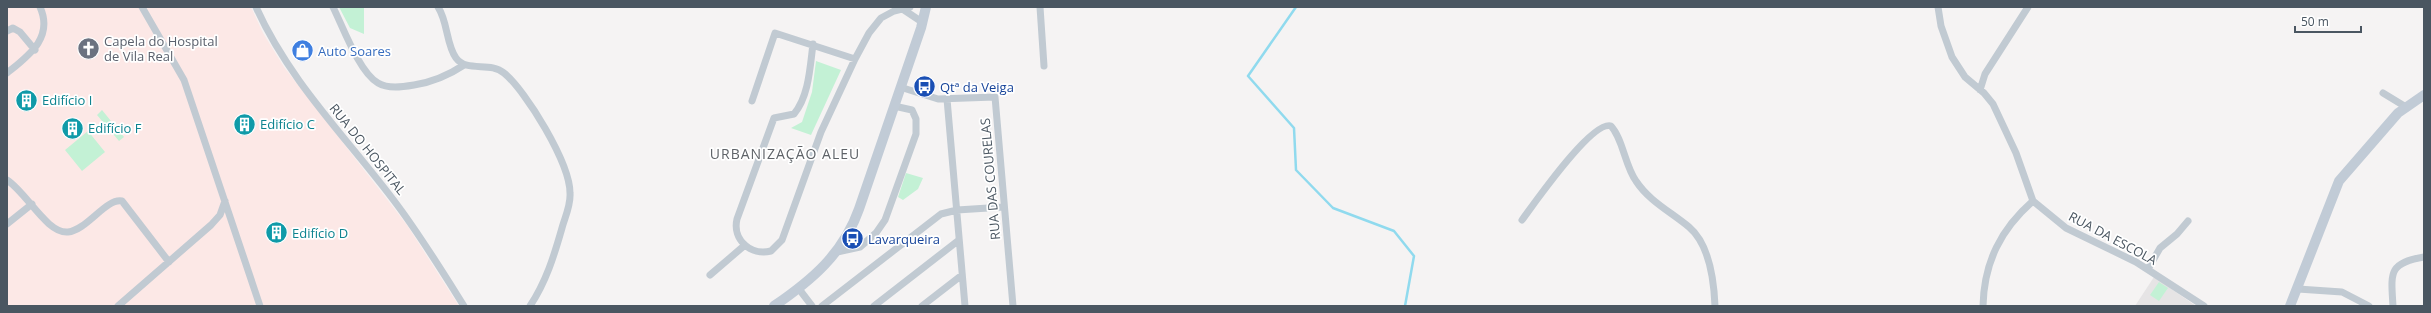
<svg xmlns="http://www.w3.org/2000/svg" width="2431" height="313" font-family="'Open Sans',sans-serif">
<style>
.education{fill:#e6e4e5}
.medical{fill:#fce8e6}
.green{fill:#c3f1d5}
.lines{fill:none;stroke-linecap:round;stroke-linejoin:round}
.stream{stroke:#90daee;stroke-width:2.5}
.street{stroke:#c1cad2;stroke-width:7}
.secondary{stroke:#c1cbd6;stroke-width:10}
.labels{text-anchor:middle;stroke-width:3.5;stroke-linejoin:round;paint-order:stroke}
.worship-label{font-size:13px;fill:#5b616d;stroke:#fff;text-anchor:start}
.shop-label{font-size:13px;fill:#366cbe;stroke:#fff;text-anchor:start}
.transit-label{font-size:13px;fill:#164399;stroke:#fff;text-anchor:start}
.culture-label{font-size:13px;fill:#0d838f;stroke:#fff;text-anchor:start}
.street-label{font-size:13px;fill:#4a5661;stroke:#fff}
.neighbourhood-label{font-size:14px;letter-spacing:1px;fill:#5f6368;stroke:#fff}
</style>
<rect width="100%" height="100%" fill="#f5f3f3"/>
<path class="education" d="M2154,277l42,29h-61z"/>
<path class="medical" d="M7,7h244l12,26 21,34 123,158 52,81h-452z"/>
<path class="green" d="M339,7h25v27l-14,-6z
M816,61l25,9 -30,65 -20,-7 11,-6 10,-30z
M102,110l22,27 -5,4 -22,-26z
M88,131l17,21 -23,19 -17,-21z
M906,173l17,5 -5,11 -15,11 -5,-3z
M2159,282l9,6 -9,13 -9,-6z"/>
<g class="lines">
<path class="stream" d="M1296,7l-48,69 46,52 2,42 37,38 61,23 20,25 -9,50"/>
<path class="street" d="M142,7l42,73 76,226
M256,7c33,74 91,131 139,195 25,33 47,69 69,104
M333,7c10,20 26,65 45,76 10,6 24,4 36,2 19,-3 35,-10 50,-20
M438,7c10,15 8,37 18,51 11,15 34,3 48,15 22,18 66,90 66,120 1,12 -5,24 -8,35 -8,28 -16,54 -32,78
M1040,7l4,59
M1938,7l3,19 11,31 13,20 19,16 9,11 23,49 17,48 33,27 70,34 68,44
M904,10l18,12
M7,31l6,-3 7,4 15,18
M813,44c-3,23 -4,52 -19,70l-20,4 -37,101c-5,21 14,37 34,32l11,-11 39,-108 34,-73 14,-26 12,-15 13,-7 16,-4
M7,73c21,-17 47,-35 33,-66
M900,87l38,12 57,-2 18,209
M1980,90l5,-16 43,-67
M2383,93l23,14
M947,99l18,207
M752,101l23,-68 80,26
M7,180c20,13 40,54 61,52 19,-2 38,-34 54,-31l47,61
M1522,220c12,-16 70,-100 89,-94 12,13 14,40 25,55 13,20 35,31 53,46 20,17 25,54 26,79
M7,224l25,-20
M837,252l23,-5 16,-14 9,-13 31,-86v-15l-4,-9 -18,-4
M2148,269l12,-21 17,-14 11,-13
M710,275l35,-30
M799,289l13,17
M2298,289l44,3 27,14
M118,306l93,-81 9,-10 5,-14
M822,306l119,-92 16,-4 47,-3
M874,306l85,-66
M922,306l40,-31
M1983,306c1,-44 18,-77 50,-105
M2393,306c-2,-33 -5,-43 31,-49"/>
<path class="secondary" d="M774,306c38,-26 69,-52 85,-97l62,-181 5,-21
M2290,306l49,-125 59,-68 26,-18"/>
</g>
<defs>
<symbol id="church-disc" viewBox="-11 -11 22 22"><circle r="9.5" fill="#6b7280" stroke="#fff"/><path d="M-1.2-6h2.4v3.5h3.3v2.4h-3.3V6h-2.4V-.1h-3.3v-2.4h3.3Z" fill="#fff"/></symbol>
<symbol id="shop-disc" viewBox="-11 -11 22 22"><circle r="9.5" fill="#3f7fe0" stroke="#fff"/><path d="M-5-2.5h2.3a2.7 3.5 0 0 1 5.4 0H5L5.5 6h-11ZM-1.5-2.5h3a1.5 2.3 0 0 0-3 0Z" fill="#fff"/></symbol>
<symbol id="bus-disc" viewBox="-11 -11 22 22"><circle r="9.5" fill="#1a4fb4" stroke="#fff"/><path d="M-5-6H5V4H4V6H2V4H-2V6H-4V4H-5ZM-3.5-4V0h7V-4ZM-3.5 1.2v1.5H-2V1.2ZM2 1.2v1.5H3.5V1.2Z" fill="#fff"/></symbol>
<symbol id="building-disc" viewBox="-11 -11 22 22"><circle r="9.5" fill="#0f9aa8" stroke="#fff"/><path d="M-4-6H4V6H1V3H-1V6H-4ZM-2.5-4.3h1.7v1.8h-1.7ZM.8-4.3h1.7v1.8H.8ZM-2.5-1h1.7V.8h-1.7ZM.8-1h1.7V.8H.8Z" fill="#fff"/></symbol>
</defs>
<g fill-rule="evenodd">
<use href="#church-disc" x="76" y="36" width="25" height="25"/>
<use href="#shop-disc" x="290" y="38" width="25" height="25"/>
<use href="#bus-disc" x="912" y="74" width="25" height="25"/>
<use href="#building-disc" x="14" y="88" width="25" height="25"/>
<use href="#building-disc" x="232" y="112" width="25" height="25"/>
<use href="#building-disc" x="60" y="116" width="25" height="25"/>
<use href="#building-disc" x="264" y="220" width="25" height="25"/>
<use href="#bus-disc" x="840" y="226" width="25" height="25"/>
</g>
<g class="labels">
<g class="worship-label">
<text x="104" y="46">Capela do Hospital<tspan x="104" dy="15">de Vila Real</tspan></text>
</g>
<g class="shop-label">
<text x="318" y="56">Auto Soares</text>
</g>
<g class="transit-label">
<text x="940" y="92">Qtª da Veiga</text>
<text x="868" y="244">Lavarqueira</text>
</g>
<g class="culture-label">
<text x="42" y="105">Edifício I</text>
<text x="260" y="129">Edifício C</text>
<text x="88" y="133">Edifício F</text>
<text x="292" y="238">Edifício D</text>
</g>
<g class="street-label">
<text transform="translate(368 149) rotate(51)" y="5">RUA DO HOSPITAL</text>
<text transform="translate(990 179) rotate(-95)" y="5">RUA DAS COURELAS</text>
<text transform="translate(2113 238) rotate(28)" y="5">RUA DA ESCOLA</text>
</g>
<g class="neighbourhood-label">
<text x="785" y="159">URBANIZAÇÃO ALEU</text>
</g>
</g>
<rect width="2431" height="313" fill="none" stroke="#4a5661" stroke-width="16"/>
<path d="M2295 26v6h66v-6" fill="none" stroke="#4a5661" stroke-width="2"/>
<text x="2301" y="26" font-size="12" fill="#4a5661" stroke="#ffffff" stroke-width="3" paint-order="stroke">50 m</text>
</svg>
